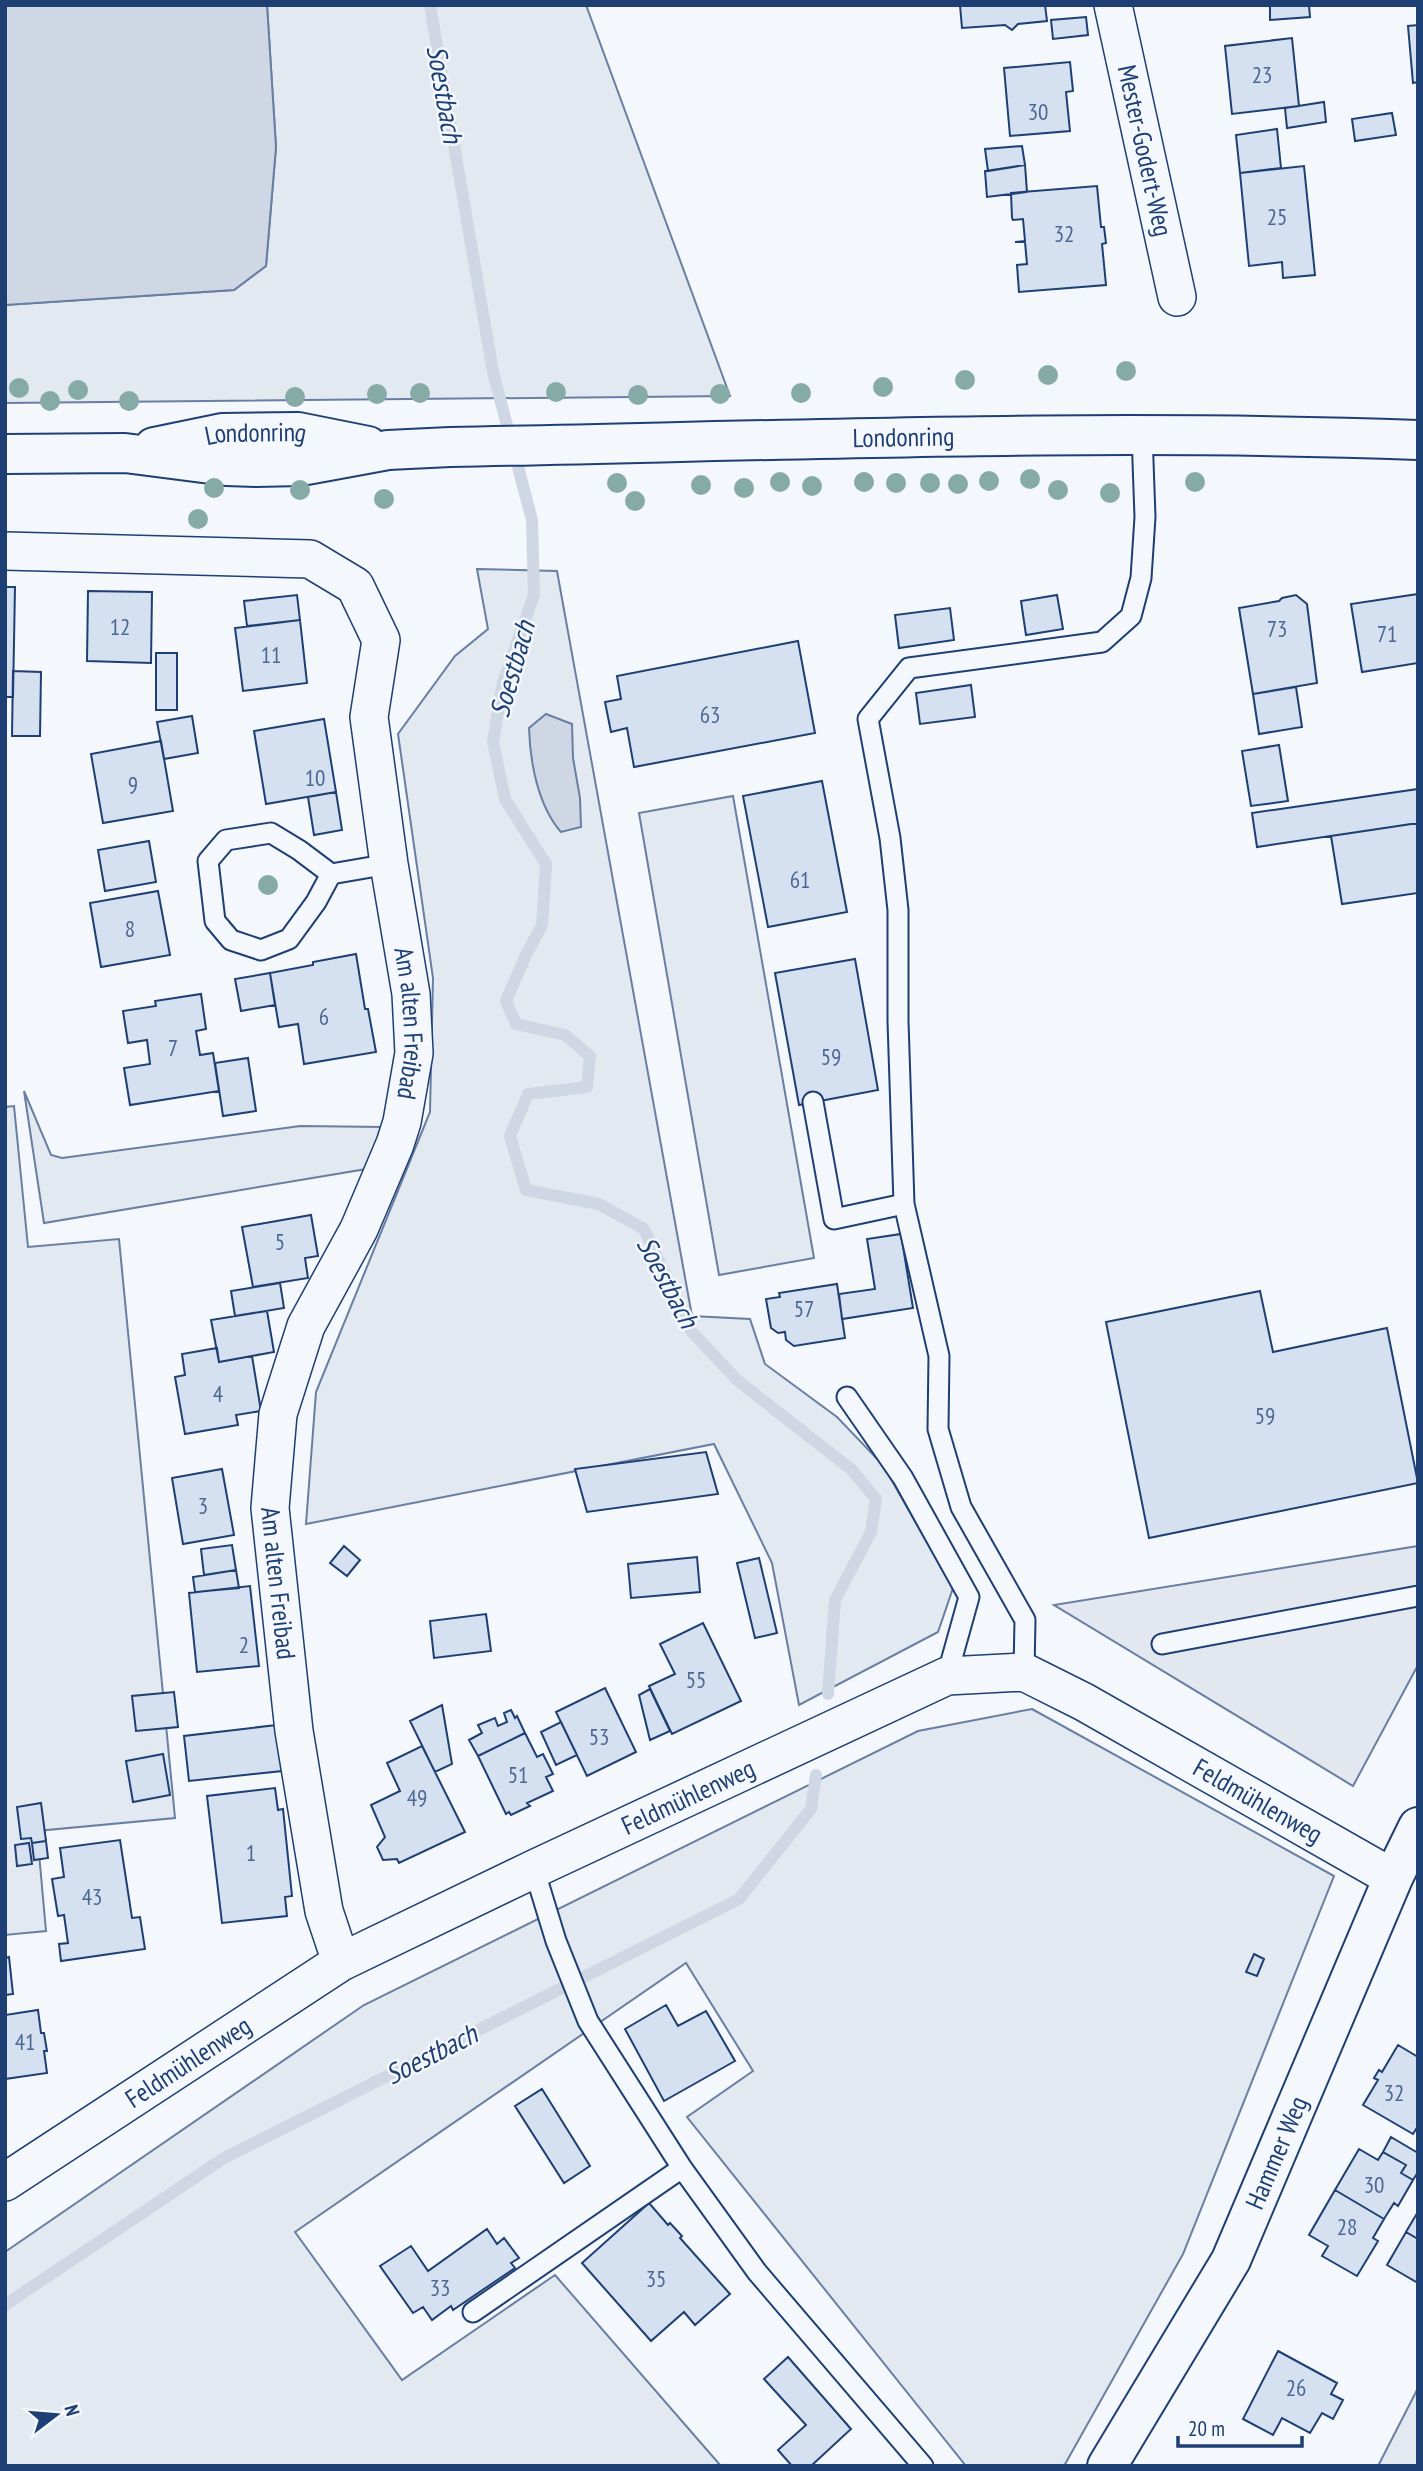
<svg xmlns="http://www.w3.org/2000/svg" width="1423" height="2471" font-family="'PT Sans Narrow',sans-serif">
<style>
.green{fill:#e3e9f0;stroke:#687fa3;stroke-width:2}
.parking{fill:#e3e8f0;stroke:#687fa3;stroke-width:2}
.water{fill:#cfd7e4;stroke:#687fa3;stroke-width:2}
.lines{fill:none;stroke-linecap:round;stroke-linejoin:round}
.stream{stroke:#cfd7e4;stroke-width:12}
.building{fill:#d5e0f0;stroke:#1d3f73;stroke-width:2}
.lane-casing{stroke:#1d3f73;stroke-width:23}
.street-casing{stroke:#1d3f73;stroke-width:40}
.secondary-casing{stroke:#1d3f73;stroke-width:42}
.lane{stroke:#f4f7fb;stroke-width:19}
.street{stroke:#f4f7fb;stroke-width:37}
.secondary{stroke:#f4f7fb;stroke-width:38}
.tree{fill:#86aba6}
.labels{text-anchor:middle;stroke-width:5;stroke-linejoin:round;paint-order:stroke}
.number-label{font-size:23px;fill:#4b6792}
.street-label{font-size:26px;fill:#1d3f73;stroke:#f4f7fb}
.water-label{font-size:28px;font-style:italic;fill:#1d3f73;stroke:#f4f7fb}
</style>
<rect width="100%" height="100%" fill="#f4f7fb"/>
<path class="green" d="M267,5h319l144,391 -725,7v-98l229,-15 32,-24 10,-119z
M477,569l80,2 135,745 58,3 15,45 72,53 46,48 70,123 -15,44 -139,73 -27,-142 -58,-119 -408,80 10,-132 114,-280 3,-134 -35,-244 57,-78 33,-27z
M733,796l81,462 -95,17 -80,-462z
M24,1091l27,64 11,3 238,-32 84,1 -12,41 -328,55z
M14,1106l14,141 91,-8 56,579 -138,13 9,100 -41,4v-828z
M1032,1709l302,167 -151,378 -119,212h-98l-279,-349 66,-46 -67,-108 -391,269 107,148 153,-105 166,191h-716v-214l359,-247 554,-274z
M1418,2388v78h-40z"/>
<path class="parking" d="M1418,1546v119l-65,121 -299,-181z"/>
<path class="water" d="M5,5h262l9,142 -10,119 -32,24 -229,15z
M546,714l26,10 1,34 7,40 1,29 -20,5c-23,-26 -31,-70 -32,-104z"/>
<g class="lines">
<path class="stream" d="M430,5l63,367 39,148 2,75 -31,87 -10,60 12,57 41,65 -4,61 -17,32 -19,44 10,23 49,11 25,21 -3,31 -59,7 -18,42 16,54 73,14 45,25 48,103 45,48 115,90 24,29 -5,33 -36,68 -7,94
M5,2305l219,-147 515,-259 72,-90 5,-34"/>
</g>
<path class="building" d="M960,5h85l2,16 -29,3 -6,6 -7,-5 -43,3z
M1270,5h39l1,12 -40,3z
M1086,17l2,18 -35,4 -2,-19z
M1418,25v57l-5,1 -5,-57z
M1292,38l7,68 -67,8 -7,-68z
M1070,62l3,29 -7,1 4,39 -60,5 -6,-68z
M1324,102l2,20 -39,6 -2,-20z
M1392,113l4,22 -41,6 -3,-22z
M1277,129l4,39 -41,5 -4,-38z
M1022,146l3,19 -37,6 -3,-22z
M1025,165l2,27 -40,5 -2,-26z
M1304,166l11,109 -32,3 -1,-16 -33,4 -9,-93z
M1097,186l4,41h3l2,16 -4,1 4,41 -87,7 -2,-27 10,-1 -2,-22h-10l10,-1 -2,-22 -10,1 -1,-2 -1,-25z
M5,587h10l-2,110h-8z
M88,591l64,1 -1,71 -64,-2z
M1418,594v69l-56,9 -11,-68z
M297,595l3,25 -53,6 -3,-25z
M1057,595l6,34 -37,6 -5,-34z
M1296,595l11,9 10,79 -64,11 -14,-86 40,-7 3,-3z
M950,608l4,32 -55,8 -4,-33z
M300,620l7,63 -64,8 -8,-63z
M798,641l17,92 -181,34 -7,-39 -16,4 -6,-30 16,-3 -4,-23z
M156,653h21v57h-21z
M13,671l28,1 -1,64h-28z
M971,685l4,32 -55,7 -4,-31z
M1296,687l6,40 -43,7 -6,-40z
M192,716l6,37 -34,6 -7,-37z
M324,719l12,73 -70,12 -12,-73z
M161,741l12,70 -70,12 -12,-69z
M1279,745l9,56 -37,5 -9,-55z
M822,781l25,131 -79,15 -25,-131z
M1418,789v34l-161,24 -5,-34z
M336,792l6,38 -28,5 -6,-38z
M1418,823v70l-76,11 -11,-68z
M149,841l7,41 -51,9 -7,-41z
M158,891l12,64 -69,12 -11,-64z
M356,954l9,55h3l8,43 -72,12 -6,-40 -19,3 -9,-54 43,-8v-3z
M855,959l23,131 -79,15 -24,-132z
M270,973l5,32 -34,6 -6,-32z
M201,994l5,35 -10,2 4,24 13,-2 6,38 -89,14 -6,-37 26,-4 -3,-24 -19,3 -5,-32 33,-5 -1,-5z
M248,1058l8,53 -33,5 -8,-53z
M311,1215l7,41 -13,2 3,20 -55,9 -11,-60z
M901,1234l12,74 -71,11 -3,-25 36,-5 -8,-50z
M280,1283l4,25 -49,8 -4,-25z
M837,1284l8,54 -51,8 -8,-6 -1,-8 -7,1 -7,-5 -5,-29 14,-2 -1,-4z
M1260,1291l13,61 114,-24 31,155 -269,55 -43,-216z
M267,1311l7,41 -55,10 -8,-42z
M217,1348l2,14 33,-6 9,55 -25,4 2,10 -53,9 -10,-57 10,-2 -3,-21z
M706,1452l12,42 -131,18 -12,-43z
M222,1469l12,66 -51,9 -11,-66z
M232,1545l4,25 -32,5 -3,-26z
M344,1546l16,14 -13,16 -17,-13z
M697,1557l3,35 -69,6 -3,-34z
M759,1558l18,75 -22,5 -18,-75z
M236,1570l3,18 -44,4 -2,-15z
M250,1586l9,80 -62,6 -8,-79z
M486,1614l5,37 -57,7 -4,-37z
M703,1623l38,78 -69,33 -23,-48 26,-12 -15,-30z
M605,1688l31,64 -49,24 -31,-64z
M650,1689l20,42 -20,9 -11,-45z
M174,1692l4,35 -42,4 -4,-35z
M442,1705l10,59 -17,8 -25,-51z
M511,1710l4,8 2,-2 8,17 -47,23 -9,-16 13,-7 -4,-8 17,-7 3,8 9,-4 -3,-9z
M561,1722l16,33 -21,10 -15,-33z
M276,1725l6,46 -93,10 -5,-45z
M525,1733l12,24 6,-3 10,20 -7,3 7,14 -26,12 3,3 -19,9 -2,-3 -3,2 -28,-58z
M422,1746l43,86 -66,31 -2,-4 -14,1 -6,-13 8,-10 -14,-32 29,-14 -13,-28z
M163,1754l7,41 -37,7 -7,-41z
M275,1788l3,22 5,-1 9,87 -7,1 2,19 -65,7 -15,-127z
M41,1803l5,38 -14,2 -1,-5 -10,1 -4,-32z
M120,1840l12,78 8,-1 5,32 -84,12 -2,-17 9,-1 -4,-28 -6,1 -6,-37 12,-2 -4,-29z
M46,1841l2,17 -14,2 -2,-17z
M29,1843l3,21 -15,2 -2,-21z
M1254,1954l10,5 -7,17 -11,-4z
M9,1957l4,37 -8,1v-37z
M666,2005l12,21 28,-15 29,50 -71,40 -39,-72z
M38,2010l3,23h3l3,18h-3l3,22 -42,6v-64z
M1398,2045l20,12v69l-5,8 -50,-29 15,-25 -4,-2 5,-8 3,2z
M542,2089l48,77 -26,17 -49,-77z
M1391,2137l27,16v19l-5,8 -12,-7 5,-8 -23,-13z
M1359,2149l19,11 5,-8 23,13 -5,8 12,7 -15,26 -4,-3 -10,16 -49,-29z
M1335,2190l49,29 -11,19 5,3 -21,35 -35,-20 6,-10 -19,-11z
M649,2203l19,22 2,-2 12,13 -2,2 50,56 -35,31 -11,-13 -33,29 -69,-78z
M1416,2215l2,2v22l-12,-7z
M487,2229l10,15 7,-6 15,20 -8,5 4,5 -62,42 -2,-4 -19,14 -9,-13 -10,6 -33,-47 31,-20 17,25z
M1406,2232l12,7v44l-31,-18z
M1278,2351l59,32 -6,11 12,6 -10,19 -11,-6 -12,20 -28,-15 -9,17 -30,-16z
M788,2357l63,72 -40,37h-19l-14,-16 28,-25 -42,-46z"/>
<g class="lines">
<defs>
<path id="lane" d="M331,874l-32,-24 -28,-17 -45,7 -18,21 7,60 16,19 30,10 28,-11 27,-37 15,-28 58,-10
M813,1102l21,117 70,-15 35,152 -1,73 23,78 64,113 -1,52
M904,1204l-6,-183v-111l-8,-72 -22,-119 41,-51 193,-26 29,-26 10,-38 4,-61 -3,-84
M847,1397l56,81 66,119 -22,79
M1162,1644l256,-48
M534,1869l22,72 32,80 94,147 75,104 166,194
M473,2312l209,-144"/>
<g id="street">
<path id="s1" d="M1113,5l64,292"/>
<path id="s2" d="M5,551l305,8 45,27 26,54 -12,77 20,147 22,130 3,59 -12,69 -7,22 -36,85 -53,97 -28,88 -8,94 24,223 30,180 17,51"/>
<path id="s3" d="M5,2182l336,-220 193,-93 413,-193 77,-4 60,30 309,176"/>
</g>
<g id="secondary">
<path id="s4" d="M154,447l68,-14 76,-1 70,14"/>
<path id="s5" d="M5,454l120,-1 101,13 30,1 45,-1 87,-16 62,-3c323,-6 645,-19 968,-7"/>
<path id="s6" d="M1107,2466l124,-206 162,-382 25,-51"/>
</g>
</defs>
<use href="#lane" class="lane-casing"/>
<use href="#street" class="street-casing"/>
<use href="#secondary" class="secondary-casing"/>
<use href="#lane" class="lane"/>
<use href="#street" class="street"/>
<use href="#secondary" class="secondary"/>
</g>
<g class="tree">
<circle cx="1126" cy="371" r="10"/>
<circle cx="1048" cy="375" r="10"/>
<circle cx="965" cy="380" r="10"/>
<circle cx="883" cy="387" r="10"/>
<circle cx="19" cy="388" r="10"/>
<circle cx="78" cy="390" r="10"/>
<circle cx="556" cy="392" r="10"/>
<circle cx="420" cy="393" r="10"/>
<circle cx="801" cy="393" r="10"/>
<circle cx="377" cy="394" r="10"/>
<circle cx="720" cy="394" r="10"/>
<circle cx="638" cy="395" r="10"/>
<circle cx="295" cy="397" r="10"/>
<circle cx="50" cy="401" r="10"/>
<circle cx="129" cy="401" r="10"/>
<circle cx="1030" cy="479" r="10"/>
<circle cx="989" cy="481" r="10"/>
<circle cx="780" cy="482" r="10"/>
<circle cx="864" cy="482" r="10"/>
<circle cx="1195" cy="482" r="10"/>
<circle cx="617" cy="483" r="10"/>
<circle cx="896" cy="483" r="10"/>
<circle cx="930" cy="483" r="10"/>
<circle cx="958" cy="484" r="10"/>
<circle cx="701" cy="485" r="10"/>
<circle cx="812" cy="486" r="10"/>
<circle cx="214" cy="488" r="10"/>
<circle cx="744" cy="488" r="10"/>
<circle cx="300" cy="490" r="10"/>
<circle cx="1058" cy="490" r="10"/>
<circle cx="1110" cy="493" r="10"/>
<circle cx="384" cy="499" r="10"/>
<circle cx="635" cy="501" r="10"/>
<circle cx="198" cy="519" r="10"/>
<circle cx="268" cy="885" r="10"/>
</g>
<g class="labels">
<g class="number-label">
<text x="1262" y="83">23</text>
<text x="1038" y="120">30</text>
<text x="1277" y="225">25</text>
<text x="1064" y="242">32</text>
<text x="120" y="635">12</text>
<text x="1277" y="637">73</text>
<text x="1387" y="642">71</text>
<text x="271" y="663">11</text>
<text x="710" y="723">63</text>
<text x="315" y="786">10</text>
<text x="133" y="793">9</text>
<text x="800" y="888">61</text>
<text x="130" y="937">8</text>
<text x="324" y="1025">6</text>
<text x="173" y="1056">7</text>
<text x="831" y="1065">59</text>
<text x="280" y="1250">5</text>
<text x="804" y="1317">57</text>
<text x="218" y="1402">4</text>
<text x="1265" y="1424">59</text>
<text x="203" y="1514">3</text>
<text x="244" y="1653">2</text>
<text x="696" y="1688">55</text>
<text x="599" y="1745">53</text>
<text x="518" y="1783">51</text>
<text x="417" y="1806">49</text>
<text x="251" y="1861">1</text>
<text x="92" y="1905">43</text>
<text x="25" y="2050">41</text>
<text x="1394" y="2101">32</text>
<text x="1374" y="2193">30</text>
<text x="1347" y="2235">28</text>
<text x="656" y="2287">35</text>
<text x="440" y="2296">33</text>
<text x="1296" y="2396">26</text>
</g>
<g class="street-label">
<text dy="9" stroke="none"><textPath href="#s1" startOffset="149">Mester-Godert-Weg</textPath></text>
<text dy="9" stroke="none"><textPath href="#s4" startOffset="103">Londonring</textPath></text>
<text dy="9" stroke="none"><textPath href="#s5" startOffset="901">Londonring</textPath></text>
<text dy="9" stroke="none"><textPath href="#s2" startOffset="805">Am alten Freibad</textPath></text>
<text dy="9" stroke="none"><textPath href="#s2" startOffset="1393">Am alten Freibad</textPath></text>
<text dy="9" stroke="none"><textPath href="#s3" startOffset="786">Feldmühlenweg</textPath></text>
<text dy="9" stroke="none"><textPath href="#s3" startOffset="1416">Feldmühlenweg</textPath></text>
<text dy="9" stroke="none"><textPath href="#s3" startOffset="219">Feldmühlenweg</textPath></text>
<text dy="9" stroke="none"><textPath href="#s6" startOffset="357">Hammer Weg</textPath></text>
</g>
<g class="water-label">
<text transform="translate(445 94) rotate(80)" y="10">Soestbach</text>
<text transform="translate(512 669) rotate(-74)" y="10">Soestbach</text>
<text transform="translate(668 1282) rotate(62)" y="10">Soestbach</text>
<text transform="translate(431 2054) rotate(-27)" y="10">Soestbach</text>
</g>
</g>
<rect width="1423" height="2471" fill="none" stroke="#1d3f73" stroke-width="14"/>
<g transform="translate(56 2415) rotate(74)" stroke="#f4f7fb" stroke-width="5" paint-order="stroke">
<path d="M0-5L12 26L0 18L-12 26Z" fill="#1d3f73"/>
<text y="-10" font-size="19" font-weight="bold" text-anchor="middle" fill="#1d3f73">N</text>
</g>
<path d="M1178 2436v10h124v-10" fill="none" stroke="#1d3f73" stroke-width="3.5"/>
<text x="1188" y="2436" font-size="21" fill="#1d3f73" stroke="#f4f7fb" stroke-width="5" paint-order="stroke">20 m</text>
</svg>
